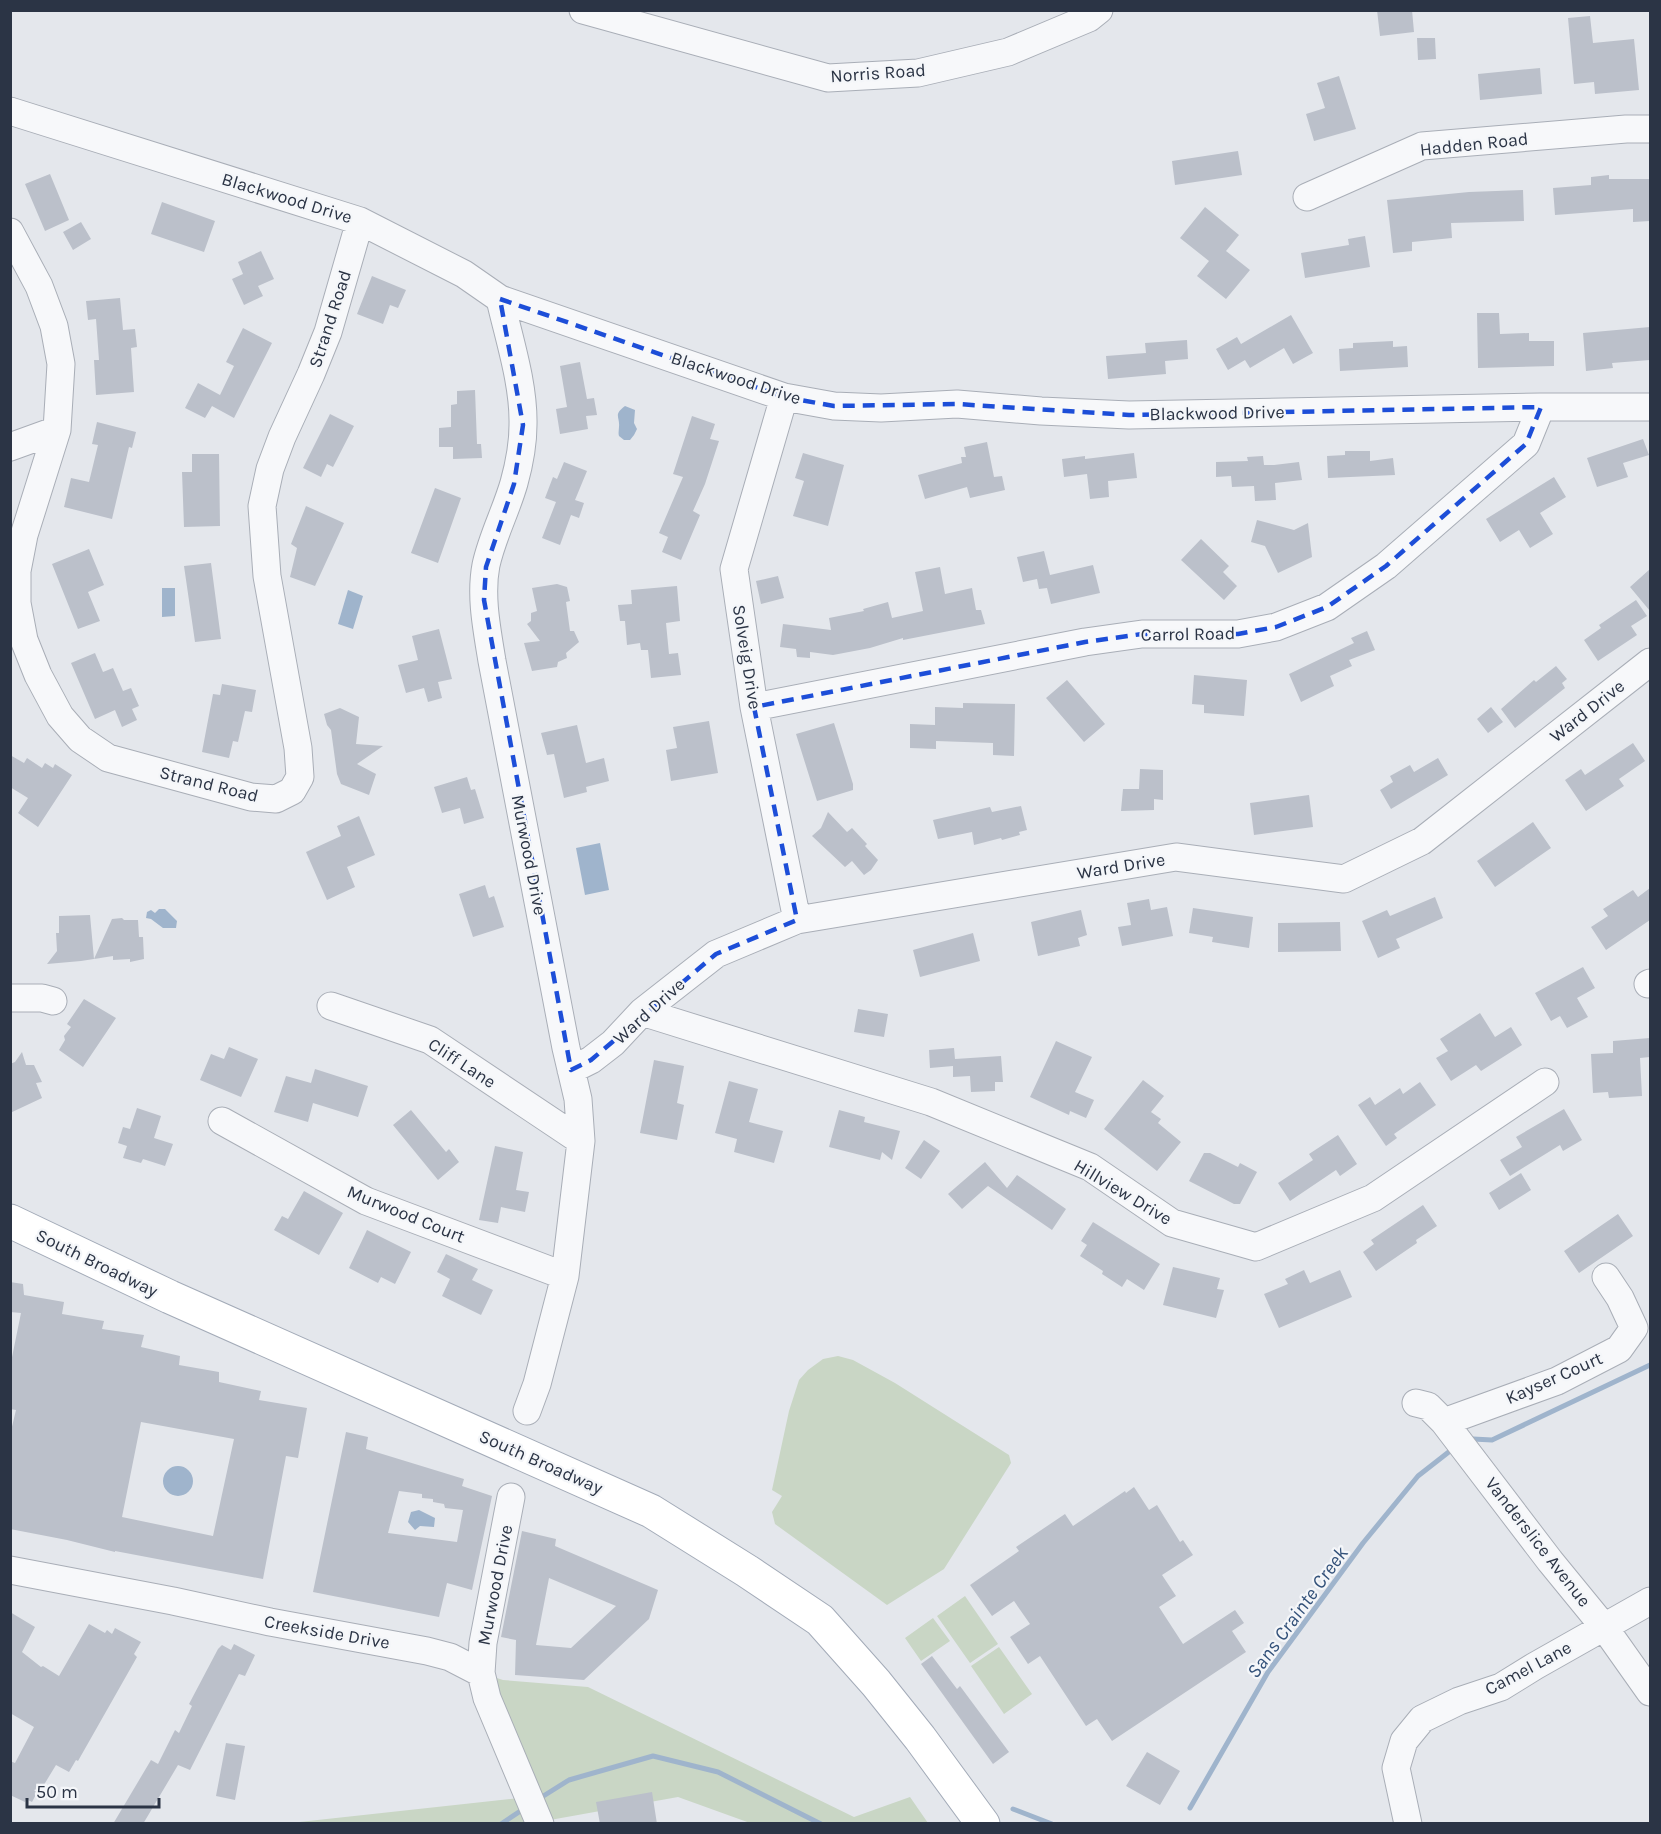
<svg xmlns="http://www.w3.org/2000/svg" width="1661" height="1834" font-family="Karla,sans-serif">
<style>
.green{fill:#c9d6c5}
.water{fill:#9fb4cc}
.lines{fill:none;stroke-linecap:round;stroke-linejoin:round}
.stream{stroke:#9fb4cc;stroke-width:5}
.building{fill:#bbc0ca;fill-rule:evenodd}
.minor-casing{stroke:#a9aeb7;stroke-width:29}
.major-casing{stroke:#a3abb8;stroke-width:35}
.minor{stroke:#f7f8fa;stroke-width:27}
.major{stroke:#fff;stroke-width:33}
.marked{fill:none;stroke:#1d4ed8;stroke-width:4.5;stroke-dasharray:12 8;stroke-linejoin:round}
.labels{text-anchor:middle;stroke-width:4.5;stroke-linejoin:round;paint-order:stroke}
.street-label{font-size:18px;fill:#2b3445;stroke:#f4f6f9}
.water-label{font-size:20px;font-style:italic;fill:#34527a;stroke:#f4f6f9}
</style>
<rect width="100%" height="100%" fill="#e4e7ec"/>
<path class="green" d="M838,1356l15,4 42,23 114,72 2,8 -67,106 -57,36 -112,-81 -3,-12 10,-16 -10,-6 17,-79 10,-31 9,-10 15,-11z
M965,1596l33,48 -28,19 -33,-47z
M933,1618l17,23 -29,20 -16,-23z
M999,1647l33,47 -28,20 -33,-48z
M481,1673l22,7 85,7 266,130 56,-20 18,26h-178l-72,-26 -128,23 -10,3 -259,1 248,-27z"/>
<path class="water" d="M625,406l10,4 -1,13 3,6 -3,6 -4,5h-6l-5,-4c-1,-3 0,-6 0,-9 1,-11 -6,-12 6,-21z
M162,588h13v28l-13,1z
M348,590l15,6 -10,33 -15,-5z
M600,843l9,47 -24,5 -9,-47z
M159,909h6l12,12 -1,7h-13l-12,-9 -5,-1 1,-6 4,-2 4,3z
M163 1481a15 15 0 1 1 30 0a15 15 0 1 1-30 0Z
M419,1510l16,8 -1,9 -14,-1 -5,4 -7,-8 3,-10z"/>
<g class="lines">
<path class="stream" d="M1473,1439l19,1 158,-75
M537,1800l32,-20 84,-24 65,16 103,52
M1190,1808l78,-136 95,-129 55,-67 32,-25
M1013,1809l39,15
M501,1824l24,-16"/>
</g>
<path class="building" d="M1377,10h35l2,22 -34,4z
M1590,16l3,27 41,-4 5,51 -44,4 -1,-12 -20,2 -6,-66z
M1417,38h18l1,21 -18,1z
M1540,68l2,26 -62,6 -2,-26z
M1339,76l17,53 -42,12 -8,-27 19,-6 -8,-25z
M1238,151l4,24 -67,10 -3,-24z
M50,174l19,46 -24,11 -20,-47z
M1609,175v4h41v42l-17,1v-13l-78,6 -2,-27 38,-3v-8z
M1523,190l1,31 -73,2 1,15 -40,4v9l-19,2 -6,-53 82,-8z
M162,202l53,19 -11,31 -53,-18z
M1205,207l34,28 -13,16 24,19 -24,29 -29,-23 12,-15 -29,-23z
M81,222l10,17 -18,11 -10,-18z
M1365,236l5,31 -65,11 -4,-25 48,-8 -1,-6z
M261,251l13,28 -16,7 5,10 -19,9 -12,-26 11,-5 -5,-12z
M372,276l34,14 -8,18 -8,-3 -7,19 -26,-10z
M120,298l3,32 12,-1 2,18 -6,1 3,44 -38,3 -2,-35h5l-3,-41 -8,1 -2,-19z
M1477,313h22l1,21 29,-1v8h25v25l-76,2z
M1291,315l22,38 -20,11 -9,-16 -34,20 -5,-8 -17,10 -12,-21 21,-12 4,7z
M1650,327v33l-38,3 1,5 -27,3 -3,-38z
M243,328l29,15 -38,75 -22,-12 -7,12 -20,-10 13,-25 22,12 14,-29 -8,-4z
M1187,340l1,19 -23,2 1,13 -58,5 -2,-23 40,-3 -1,-10z
M1393,341v6l14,-1 1,21 -68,4 -1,-22 14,-1v-5z
M580,362l7,37 7,-1 3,17 -11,1 2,13 -28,5 -4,-25 11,-2 -7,-41z
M475,390l2,54h4l1,14 -29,1v-12h-14v-19l12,-1v-22l6,-1v-13z
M330,414l24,12 -21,41 -6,-3 -6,13 -18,-9z
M692,416l23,8 -5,15 9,2 -14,43 -12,27 7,4 -19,45 -19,-8 6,-15 -9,-4 24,-56 -10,-3z
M97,422l39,10 -4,16 -3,-1 -17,72 -48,-12 7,-29 18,4 9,-37 -6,-1z
M1643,439l6,16 -26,8 5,14 -31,10 -10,-29z
M987,442l7,35 8,-1 3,14 -35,8 -3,-11 -42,12 -7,-24 44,-12 -1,-6h5l-2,-10z
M1345,451h25v10l23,-3 2,17 -67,3 -1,-22 18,-1z
M803,453l41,12 -16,61 -35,-10 11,-35 -9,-3z
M1134,453l3,25 -29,3 1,16 -19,2 -3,-25 -23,3 -2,-18 23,-3v3z
M192,454h27l1,72 -36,1 -2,-55h10z
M1263,456l1,9h10l25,-3 3,18 -27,3 1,17 -21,1 -1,-15 -22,1 -1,-11 -15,1v-15l32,-1 -1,-4z
M564,462l23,9 -12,29 9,3 -5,15 -8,-3 -11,30 -18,-7 14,-36 -11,-4 8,-21 4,2z
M1554,477l12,20 -26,16 13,21 -23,14 -11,-18 -19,12 -14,-23z
M435,488l26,10 -23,65 -27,-10z
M306,506l38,17 -29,63 -25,-9 7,-29 -6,-4z
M1257,520l37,10 14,-7 4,34 -34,16 -13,-27 -14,-4z
M1201,539l28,27 -6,6 14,14 -13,14 -43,-40z
M89,549l15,36 -16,7 12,29 -22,8 -26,-65z
M1044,551l6,24 43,-10 7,28 -49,11 -4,-16 -8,1 -2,-10 -14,3 -6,-25z
M211,563l10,76 -26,3 -11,-76z
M940,567l5,27 27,-6 4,22h5l4,14 -82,16v-2l-33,10 -37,7 -23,-3v6l-13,-1 -1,-8 -16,-2 3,-23 48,6 -2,-12 35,-7 -1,-2 25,-7 4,16 31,-7 -8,-39z
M1650,569v42l-20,-24z
M778,576l6,22 -23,6 -5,-23z
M557,584l10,3 3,14 -4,1 4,29h4l5,11 -13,11 1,5 -9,4 -1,5 -25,4 -8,-28 16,-2 -13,-17 4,-3v-8l6,-2 -5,-23z
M677,586l3,35 -14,2 3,31 9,-1 3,22 -30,3 -3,-28h-7l-1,-7 -13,2 -2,-24h-5l-2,-16 14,-1 -1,-14z
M1636,600l11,16 -16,10 6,9 -39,26 -14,-21 17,-12 -2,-3z
M439,629l13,50 -14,3 4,16 -14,4 -4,-14 -18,5 -8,-28 20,-5 -6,-24z
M1367,631l8,19 -26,10 3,6 -22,10 4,10 -33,16 -12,-28 65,-31 -3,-5z
M95,653l8,19 10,-4 10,23 8,-3 8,18 -7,3 5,11 -15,7 -7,-17 -20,9 -24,-56z
M1556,666l11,13 -5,4 3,5 -50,40 -14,-19 33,-29 2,2z
M1194,675l53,5 -3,36 -40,-3v-8l-12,-1z
M1067,680l38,44 -21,18 -38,-44z
M222,684l34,6 -4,22 -7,-1 -7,31 -5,-1 -4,17 -27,-6 11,-58 7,1z
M963,703l52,1 -1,52 -21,-1v-12l-57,-2v8l-26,-1v-24l25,1v-18l28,1z
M1491,707l12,15 -15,11 -11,-14z
M340,708l19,9 -3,27 27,2 -26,18 19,10 -7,21 -28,-11 -4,-10 -6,-44 -4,-5 -3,-11z
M709,721l9,52 -47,8 -5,-31 11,-2 -4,-21z
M834,723l19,61v6l-36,11 -21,-67z
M577,725l9,38 18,-5 5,23 -23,6 1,5 -23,6 -10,-44 -7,1 -6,-22z
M1633,743l12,18 -26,18 5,7 -38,25 -21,-31 16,-11 4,6z
M10,755l14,8 3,-5 15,10 3,-5 8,5 2,-4 17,11 -34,52 -20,-14 10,-15 -18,-11z
M1438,758l10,17 -57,34 -11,-19 13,-8 -3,-6 20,-11 4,7z
M1140,769l23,1v30l-9,-1v11l-33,1 2,-22h16z
M467,777l4,13 4,-1 9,29 -20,6 -4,-16 -18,5 -8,-26z
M1309,795l4,32 -59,8 -4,-32z
M1021,806l6,24 -8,2 1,3 -18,5 -1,-2 -27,7 -2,-13 -34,7 -5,-19 57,-13 2,5z
M828,812l19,20 5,-4 15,16 -2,2 13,14 -7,10 -7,5 -12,-14 -7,6 -33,-31 9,-8z
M359,816l16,39 -28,12 8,20 -28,13 -21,-48 35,-16 -4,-10z
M1533,822l18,26 -56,39 -18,-26z
M485,885l4,13 5,-2 10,31 -31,10 -14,-43z
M1650,888v32l-44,30 -15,-23 17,-11 -5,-7 30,-19 5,7z
M1435,897l8,21 -47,21 4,9 -22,10 -16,-37 25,-11 3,6z
M1149,899l2,11 16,-3 6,29 -51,10 -4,-19 13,-2 -4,-22z
M1193,908l60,9 -4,31 -37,-6 1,-5 -24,-4z
M1081,910l6,25 -9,3 2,8 -42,10 -7,-34z
M90,915l4,44 18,-40 10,-1 2,2h14l1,17h4l1,22 -14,3v-3l-17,1v-4l-32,5 -34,3 10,-13 -1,-18h3v-17z
M1340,922l1,29 -63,1v-29z
M973,933l7,28 -60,16 -7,-27z
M1583,967l12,21 -18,10 11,19 -21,11 -7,-12 -9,5 -16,-28z
M84,999l32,19 -33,49 -24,-17 6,-10 -1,-4 7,-9 -4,-3z
M858,1009l30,5 -4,23 -30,-5z
M1480,1013l15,24 16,-10 11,18 -41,26 -5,-6 -25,16 -15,-23 12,-7 -8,-12z
M1650,1038v19l-10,1 2,38 -33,2 -1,-6 -15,1 -2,-39 22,-1v-12z
M1056,1041l36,16 -17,35 19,8 -8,18 -16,-7 -1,4 -39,-18z
M229,1047l29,12 -17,38 -41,-17 11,-26 13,5z
M954,1048l1,11 46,-3 2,26h-8v9l-24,1 -1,-16 -17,1v-11l-23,2 -1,-18z
M22,1052l4,13h8l8,17 -6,1 6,15 -32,15v-49l5,-2z
M654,1060l30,6 -7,37 7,2 -7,35 -37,-7z
M315,1069l53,17 -10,31 -45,-14 -5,19 -34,-10 12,-36 25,7z
M1143,1080l21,16 -13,16 10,7 -3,4 23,19 -24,29 -53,-42z
M729,1081l29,8 -9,33 34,9 -9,32 -40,-11 3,-13 -22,-6z
M1420,1082l16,23 -42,29 3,4 -11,8 -28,-41 12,-8 5,8 25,-17 3,6z
M137,1108l24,8 -7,22 19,6 -8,22 -22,-7 -2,4 -18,-5 4,-12 -9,-3 5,-16 7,2z
M1564,1109l18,31 -19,11 -3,-6 -50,31 -10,-16 22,-13 -6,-10z
M411,1110l35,42 3,-3 10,13 -21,18 -45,-55z
M839,1110l26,7 -1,5 36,9 -8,29 -10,-8 -2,8 -51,-13z
M1338,1135l19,29 -17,12 -4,-6 -46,31 -12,-18 35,-23 -4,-6z
M924,1140l16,11 -19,28 -16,-11z
M495,1146l28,6 -7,38 13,2 -4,20 -24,-5 -3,16 -19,-3z
M1204,1153h6l28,14 2,-4 17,9 -17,32h-6l-45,-23z
M985,1162l22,26 10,-13 49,34 -14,21 -64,-44 -26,23 -14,-15z
M1521,1173l10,17 -32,20 -10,-17z
M304,1191l39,22 -24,42 -45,-25 8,-14 6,3z
M1423,1205l14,21 -21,14 1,3 -41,28 -13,-19 11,-8 -3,-4z
M1618,1214l15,22 -54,37 -15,-22z
M1093,1222l67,42 -16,26 -17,-11 -5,8 -20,-13 1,-3 -23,-15 7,-11 -6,-4z
M367,1230l44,22 -16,32 -14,-7 -3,6 -29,-15z
M446,1254l32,15 -6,11 21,10 -12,25 -39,-19 8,-17 -13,-7z
M1173,1267l47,11 -3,11 7,1 -8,28 -53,-13z
M1304,1270l6,13 30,-13 12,27 -73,31 -15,-34 24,-10 -3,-5z
M10,1282l13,2 1,11 40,7 -2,12 42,7 -2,8 42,6 -3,12 39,9 -1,9 40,7v10l42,9 -2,9 48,8 -9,50 -12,-2 -23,123 -148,-28v1l-48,-12 -57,-11v-94l6,-25 -6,-1v-42l11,-54 -11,-1zM141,1422l93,17 -21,97 -91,-19z
M346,1432l22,5 -2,12 98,30 -2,7 30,10 -20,94 -25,-7 -8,34 -126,-25zM399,1491l23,3v4l11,1v3l11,2 1,4 18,2 -6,32 -69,-9z
M1134,1487l15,23 8,-5 23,37 3,-2 10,15 -31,20 14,21 -17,11 24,37 52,-34 9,13 -12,8 14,21 -134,89 -15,-22 -11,7 -46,-70 -12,8 -18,-27 20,-13 -16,-23 -22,15 -22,-31 49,-34 -3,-4 49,-33 8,12 52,-35 1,2z
M522,1531l34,8 -1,7 103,44 -9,29 -65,61 -69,-5 1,-35 -15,-3zM549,1578l67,28 -45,42 -35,-3z
M10,1612l25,15 -13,25 19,15 2,-1 16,10 30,-52 16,9 2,-3 5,4 3,-6 26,14 -7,12 3,3 -59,104 -2,-1 -7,12 -13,-7 -14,23 -2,-1 -8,15 -6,-3 -1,3 -15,-7v-34l5,2 19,-36 -24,-14z
M234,1644l21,11 -10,21 -6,-2 -49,96 -12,-5 -35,59h-30l38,-64 7,4 17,-34 4,3 13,-27 -3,-2 29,-55 4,-4 9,5z
M932,1656l25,33 3,-3 49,66 -16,12 -72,-100z
M226,1743l19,3 -10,54 -19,-4z
M1147,1752l33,19 -20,34 -34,-19z
M652,1792l5,32h-57l-4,-22z"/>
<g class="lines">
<defs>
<path id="minor" d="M583,10l245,68 90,-5 90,-21 81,-34 10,-8
M10,111l350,110 104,53 36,25 284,98 50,9 47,2 76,-4 84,7 88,4 412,-8h109
M1307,197l115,-51 204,-17h24
M10,232l29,54 15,40 7,38 -4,66 -33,105 -7,36v32l7,37 14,35 22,41 20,23 28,19 143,39 25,2 16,-8 8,-14 -2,-29 -31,-172 -5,-70 8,-37 12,-32 29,-63 17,-42 32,-111
M500,299c9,40 24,85 23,126 0,19 -4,40 -9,58 -8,28 -22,54 -28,82 -6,31 1,65 6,96l74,387 12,51 3,42 -16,135 -28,108 -10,27
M784,397l-50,172 20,138 43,213
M10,447l47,-17
M754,707l331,-65 57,-8h96l38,-7 51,-20 59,-41 140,-122 15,-37
M1648,984l2,-1
M10,998h32l11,3
M331,1006l99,34 151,101
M642,1012l289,90 159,65 82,56 84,24 117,-49 172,-116
M571,1070l20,-10 22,-17 29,-31 74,-58 81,-34 379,-63 168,22 78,-38 228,-179
M222,1121l144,80 199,75
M1416,1403l12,3 16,16 106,139 54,66 46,65
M1444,1422l113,-41 62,-32 15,-21 -14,-30 -14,-21
M10,1570l163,31 97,21 157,29 23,6 31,16 6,25 53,126
M481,1673l2,-30 28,-146
M1408,1824l-12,-56 8,-27 18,-22 37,-18 42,-14 34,-21 115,-65"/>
<path id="major" d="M10,1221l160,76 481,214 96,60 73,49 56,63 44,55 63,86"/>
</defs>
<use href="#minor" class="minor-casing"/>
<use href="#major" class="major-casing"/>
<use href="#minor" class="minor"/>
<use href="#major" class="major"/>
</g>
<path class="marked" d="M500,299l284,98 50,9 123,-2 172,11 412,-8 -15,37 -140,122 -59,41 -51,20 -38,7h-96l-57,8 -331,65 43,213 -81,34 -125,106 -20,10 -87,-470 2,-33 28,-83 9,-59z"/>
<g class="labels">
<g class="street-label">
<text transform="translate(878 73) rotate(-4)" y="6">Norris Road</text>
<text transform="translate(1474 144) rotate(-6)" y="6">Hadden Road</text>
<text transform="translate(287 198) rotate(17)" y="6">Blackwood Drive</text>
<text transform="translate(330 319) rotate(-72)" y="6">Strand Road</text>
<text transform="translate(736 378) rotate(18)" y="6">Blackwood Drive</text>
<text transform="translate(1217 413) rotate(-1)" y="6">Blackwood Drive</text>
<text transform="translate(1188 634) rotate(-1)" y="6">Carrol Road</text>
<text transform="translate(747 657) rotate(81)" y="6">Solveig Drive</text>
<text transform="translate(1587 711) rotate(-38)" y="6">Ward Drive</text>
<text transform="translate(209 784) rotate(14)" y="6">Strand Road</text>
<text transform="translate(529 855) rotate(79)" y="6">Murwood Drive</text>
<text transform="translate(1121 866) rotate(-9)" y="6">Ward Drive</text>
<text transform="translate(649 1011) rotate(-42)" y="6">Ward Drive</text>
<text transform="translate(462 1063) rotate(33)" y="6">Cliff Lane</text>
<text transform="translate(1123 1192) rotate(31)" y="6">Hillview Drive</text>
<text transform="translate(406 1214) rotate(22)" y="6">Murwood Court</text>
<text transform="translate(97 1263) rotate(26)" y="6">South Broadway</text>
<text transform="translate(1554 1378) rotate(-24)" y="6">Kayser Court</text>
<text transform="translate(541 1462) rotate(24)" y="6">South Broadway</text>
<text transform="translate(1538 1542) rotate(52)" y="6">Vanderslice Avenue</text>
<text transform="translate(495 1585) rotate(-79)" y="6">Murwood Drive</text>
<text transform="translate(327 1632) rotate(10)" y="6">Creekside Drive</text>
<text transform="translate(1528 1668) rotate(-28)" y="6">Camel Lane</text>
</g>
<g class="water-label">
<text transform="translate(1297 1612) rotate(-54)" y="7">Sans Crainte Creek</text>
</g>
</g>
<rect width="1661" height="1834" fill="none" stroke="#2b3445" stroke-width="24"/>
<path d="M27 1798v9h132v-9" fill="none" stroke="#2b3445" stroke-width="3"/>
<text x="36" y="1798" font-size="18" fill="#2b3445" stroke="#f4f6f9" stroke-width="4.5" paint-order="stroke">50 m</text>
</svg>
